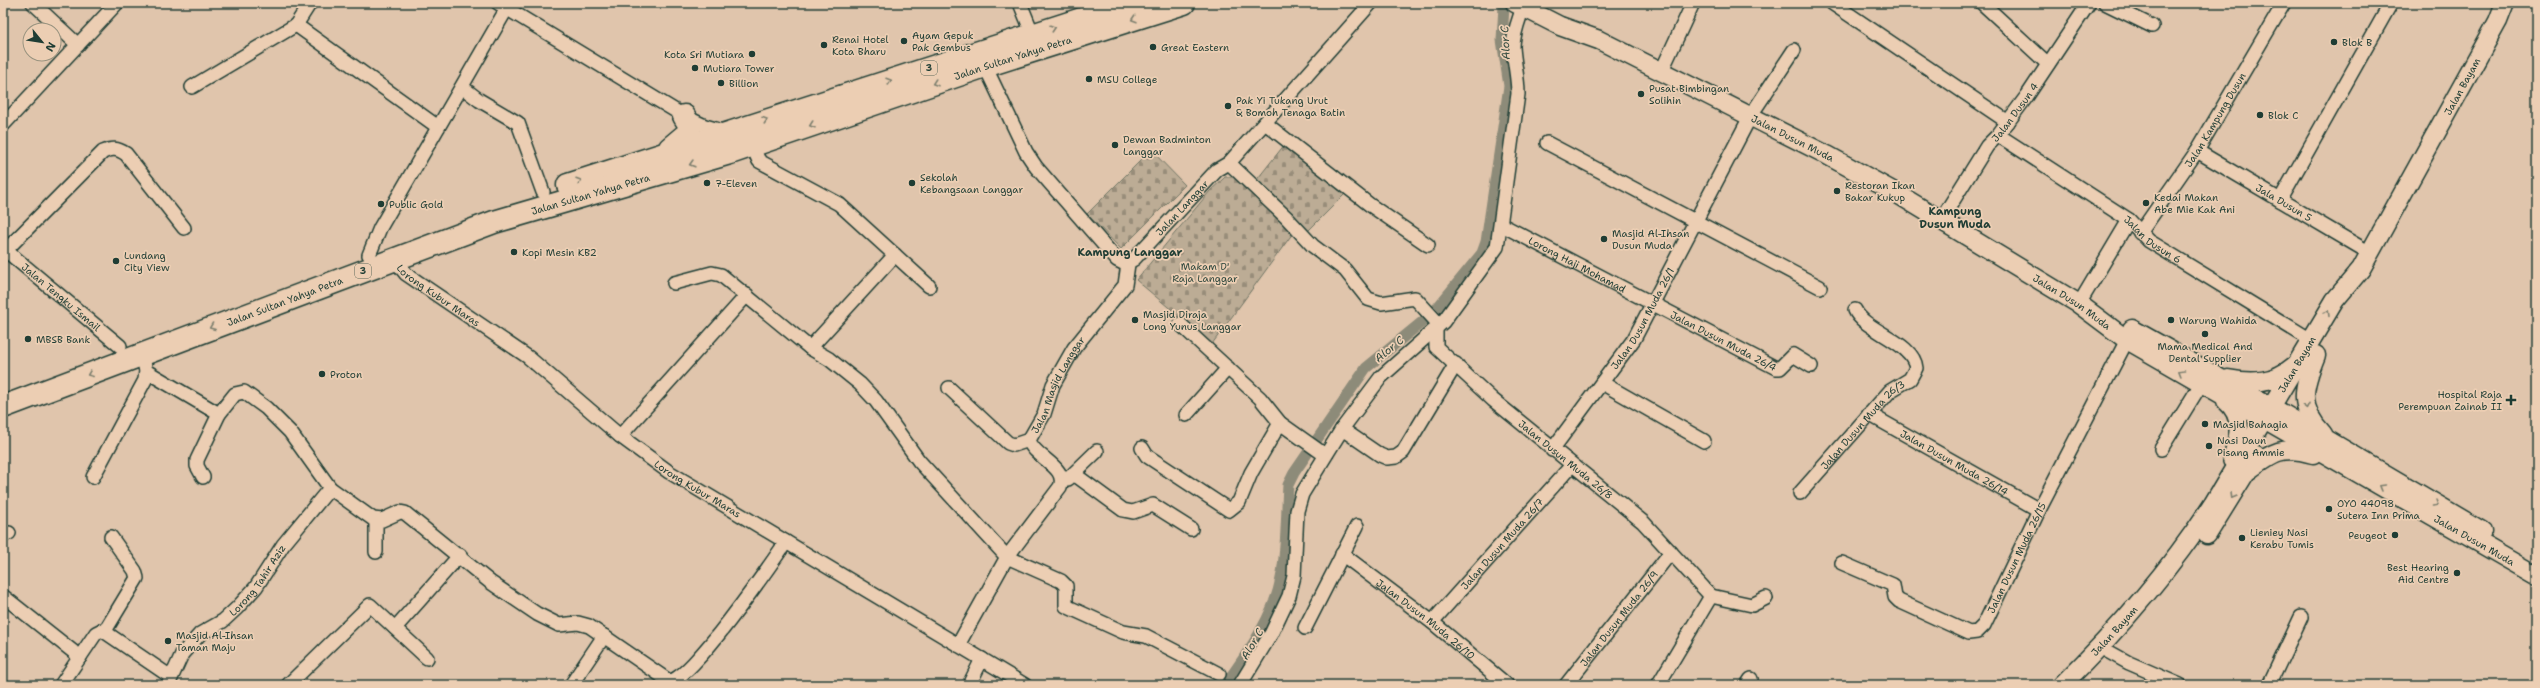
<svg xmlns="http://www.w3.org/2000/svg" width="2540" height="688" font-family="'Shantell Sans',sans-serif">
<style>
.cemetery{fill:url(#cemetery-stones);stroke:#6e7464}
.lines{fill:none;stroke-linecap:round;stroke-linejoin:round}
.canal{stroke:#8d8b79;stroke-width:11}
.street-casing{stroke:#1f3d34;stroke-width:16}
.secondary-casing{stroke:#1f3d34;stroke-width:21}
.highway-casing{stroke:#1f3d34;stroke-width:25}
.street{stroke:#ecceb3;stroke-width:13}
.secondary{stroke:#ecceb3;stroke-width:18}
.highway{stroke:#ecceb3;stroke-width:22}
.oneway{stroke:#7b7e6d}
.poi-dot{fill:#1f3d34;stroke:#ecceb3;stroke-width:1.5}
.labels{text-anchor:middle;stroke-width:3.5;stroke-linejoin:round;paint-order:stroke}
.shield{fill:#ecceb3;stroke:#5c685a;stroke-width:1}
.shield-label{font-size:9px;font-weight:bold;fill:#1f3d34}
.poi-label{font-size:10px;fill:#1f3d34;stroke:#ecceb3;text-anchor:start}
.street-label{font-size:10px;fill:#1f3d34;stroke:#ecceb3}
.park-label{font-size:10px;fill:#2f483e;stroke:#ecceb3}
.water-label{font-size:11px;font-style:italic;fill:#30493e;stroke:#ecceb3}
.neighbourhood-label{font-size:11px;font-weight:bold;fill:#1f3d34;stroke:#ecceb3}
</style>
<defs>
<pattern id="cemetery-stones" width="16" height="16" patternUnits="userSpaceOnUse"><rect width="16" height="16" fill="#bcac95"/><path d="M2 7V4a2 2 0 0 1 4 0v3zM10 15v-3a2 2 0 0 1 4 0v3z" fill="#988d7a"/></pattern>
</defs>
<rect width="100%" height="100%" fill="#e0c5ac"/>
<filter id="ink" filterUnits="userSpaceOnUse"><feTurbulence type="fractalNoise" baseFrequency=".025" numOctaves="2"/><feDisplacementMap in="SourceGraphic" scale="8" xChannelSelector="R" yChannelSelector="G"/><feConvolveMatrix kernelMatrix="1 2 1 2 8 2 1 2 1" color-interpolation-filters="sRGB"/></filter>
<g filter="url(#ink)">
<path class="cemetery" d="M1285,144l62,48 -39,39 -53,-49z
M1151,150l34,35 -64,64 -34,-35z
M1225,177h13l55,56 -81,111 -76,-64 74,-89z"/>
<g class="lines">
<path class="canal" d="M1225,685c21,-30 47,-65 55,-102 7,-28 6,-68 8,-98l6,-12 72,-105 67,-55 49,-60 4,-11 23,-156 -7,-46 2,-34"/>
<defs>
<g id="street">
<path d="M33,3l45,42"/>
<path d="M498,3l186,113 21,10 21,6"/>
<path d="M1020,3l13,32"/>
<path d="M1832,3l176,119"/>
<path d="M1982,3l66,61"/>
<path d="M2105,3l47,23"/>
<path d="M296,25l142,102"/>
<path id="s1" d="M985,66l41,86 10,15 81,93 8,4 9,-5 83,-89 12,-7 142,-160"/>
<path d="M1662,70l31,-67"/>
<path d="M192,87l104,-62 14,-22"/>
<path d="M462,87l17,13 39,23 25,69"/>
<path d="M1265,123l105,82 58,40"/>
<path d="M3,125l114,-122"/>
<path id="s2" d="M1998,135l131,85 20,21 162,99"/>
<path d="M1547,143l273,144"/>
<path d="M752,145l7,16 80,43 90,82"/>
<path id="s3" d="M2197,151l173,102"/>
<path id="s4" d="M1229,163l57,54 27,29 32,24 23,29 13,4 34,-5 21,23v26l57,53 150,122 68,74"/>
<path d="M2280,200l111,-197"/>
<path id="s5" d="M1941,220l46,-74 11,-11 29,-39 62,-93"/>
<path id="s6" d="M1502,225l274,143h4l13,-13 18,11"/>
<path id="s7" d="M2140,233l57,-82 87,-148"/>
<path id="s8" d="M3,248l117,98"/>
<path d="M6,250l97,-98c9,-4 14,-4 23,2l58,74"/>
<path d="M369,255l11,-27 130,-225"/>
<path id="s9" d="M394,259l12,15 122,83 92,79 49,36 356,213"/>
<path d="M674,283l38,-10 9,2 89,73 19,11 31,25 16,17 43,60 88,96 54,24 5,5v20l57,26 23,4 73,38"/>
<path d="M2079,304l50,-84"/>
<path d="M1180,324l80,74 20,25 45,32"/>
<path d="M810,348l85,-93"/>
<path d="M146,371l73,43"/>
<path d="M1602,383l102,58"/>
<path d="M949,388l59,55 6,2 15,-5"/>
<path id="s10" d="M1869,414l170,96"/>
<path d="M1186,415l42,-47"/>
<path d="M1342,429l38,26 7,3 9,-1 7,-5 53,-88"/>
<path d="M620,436l127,-141"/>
<path d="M1142,448l5,8 82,54 10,-8 12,-29 29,-50"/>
<path d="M2161,449l40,-65"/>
<path id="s11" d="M1552,450l82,-111 117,-224 43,-65"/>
<path d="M1074,474l49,36 10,2 20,-7 38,24"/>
<path d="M93,477l52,-97 1,-9 -4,-17"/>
<path d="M203,477l-6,-11v-6l22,-46 16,-20 9,-2 22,16 24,24 40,56 43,31 9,1 18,-8 5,1 85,69 47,32 22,11 19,-2 11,3 80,55c20,2 102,-117 117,-139"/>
<path d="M1068,479l29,-28"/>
<path id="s12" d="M1800,493l90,-102 20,-12 6,-11c-2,-26 -52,-37 -61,-58"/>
<path d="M3,535l6,-2"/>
<path d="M376,552v-32"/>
<path id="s13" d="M1342,554l90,68 75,63"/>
<path id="s14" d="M1842,563l51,22 2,12 4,4 70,32 8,-1 7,-7 55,-115 88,-170"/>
<path d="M3,596l77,61"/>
<path d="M1711,596l41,9 14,-7"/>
<path id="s15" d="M1432,622l140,-157"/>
<path d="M395,628l65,-73"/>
<path d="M1305,628l52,-102"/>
<path d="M105,631l32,-53 -2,-7 -24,-34"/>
<path id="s16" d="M958,645l49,-88 53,-70c9,-20 -27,-30 -31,-47l15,-26 9,-29 21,-37 51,-63 3,-21"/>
<path d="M2100,647l29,16 51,22"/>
<path d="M61,685l35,-52 6,-3 69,47"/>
<path id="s17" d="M168,685l14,-31 18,-20 23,-13 14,-13 19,-21 27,-42 47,-57"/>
<path d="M288,685l82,-80 57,53"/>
<path d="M571,685l33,-49"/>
<path d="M969,685l13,-26"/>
<path d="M1240,685l31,-51 18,-38 5,-20 3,-65 5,-17 40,-65 39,-52 62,-55 54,-75 21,-153c0,-17 -4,-31 -5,-47 0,-14 6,-27 10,-40"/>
<path id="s18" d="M1566,685l105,-133"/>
<path d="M1658,685l53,-89"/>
<path d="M1747,685l4,-6"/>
<path d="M2269,685l32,-68"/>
</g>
<g id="secondary">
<path id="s19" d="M1515,3l45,23 39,14 228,115 69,38 183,111 48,36 410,236"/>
<path d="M2132,329l150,84 200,118"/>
<path d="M2316,355c-13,32 -19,52 7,79"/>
<path d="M2228,379c25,5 46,4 66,-13"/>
<path d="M2226,401c20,17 12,38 6,59"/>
<path d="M2249,470c24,-18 33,-25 64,-16"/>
<path d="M2207,535l49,-79"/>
<path id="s20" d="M2062,685c57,-56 108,-115 151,-181l122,-204 26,-31 137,-248 7,-18"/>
</g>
<g id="highway">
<path d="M670,148l19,-16 1,-6 -6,-10"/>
<path d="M568,185l563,-182"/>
<path id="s21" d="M3,407l491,-185 236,-69 255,-87 199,-63"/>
</g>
</defs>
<use href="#street" class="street-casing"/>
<use href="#secondary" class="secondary-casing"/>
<use href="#highway" class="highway-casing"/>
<use href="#street" class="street"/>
<use href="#secondary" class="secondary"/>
<use href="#highway" class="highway"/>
</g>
<defs><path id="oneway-chevron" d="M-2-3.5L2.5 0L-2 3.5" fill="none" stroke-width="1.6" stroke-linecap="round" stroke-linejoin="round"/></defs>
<g class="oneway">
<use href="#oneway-chevron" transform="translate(1134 19) rotate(162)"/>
<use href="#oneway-chevron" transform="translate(1053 28) rotate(-18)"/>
<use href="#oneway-chevron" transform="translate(889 81) rotate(-18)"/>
<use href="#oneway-chevron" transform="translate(935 83) rotate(161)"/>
<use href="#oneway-chevron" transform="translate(765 120) rotate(-18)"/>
<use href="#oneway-chevron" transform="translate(812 125) rotate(161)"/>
<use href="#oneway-chevron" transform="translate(692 164) rotate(164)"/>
<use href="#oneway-chevron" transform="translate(579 181) rotate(-18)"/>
<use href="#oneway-chevron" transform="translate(2327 313) rotate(-59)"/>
<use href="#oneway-chevron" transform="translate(212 327) rotate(159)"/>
<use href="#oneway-chevron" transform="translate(2181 372) rotate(-149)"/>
<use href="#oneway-chevron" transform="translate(90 374) rotate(159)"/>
<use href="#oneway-chevron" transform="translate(2306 406) rotate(78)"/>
<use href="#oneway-chevron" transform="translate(2382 487) rotate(-150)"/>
<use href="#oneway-chevron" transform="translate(2233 496) rotate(121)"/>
<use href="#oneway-chevron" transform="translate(2436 504) rotate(30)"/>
</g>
</g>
<g class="poi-dot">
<circle cx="904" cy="41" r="4"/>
<circle cx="2334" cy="42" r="4"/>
<circle cx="824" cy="45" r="4"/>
<circle cx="1153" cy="47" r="4"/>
<circle cx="752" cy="54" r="4"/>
<circle cx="695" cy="68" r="4"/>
<circle cx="1089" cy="79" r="4"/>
<circle cx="721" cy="83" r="4"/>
<circle cx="1641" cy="94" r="4"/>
<circle cx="1228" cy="106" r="4"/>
<circle cx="2260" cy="115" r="4"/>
<circle cx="1115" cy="145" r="4"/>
<circle cx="707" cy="183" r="4"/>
<circle cx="912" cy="183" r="4"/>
<circle cx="1837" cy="191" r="4"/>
<circle cx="2146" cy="203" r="4"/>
<circle cx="381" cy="204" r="4"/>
<circle cx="1604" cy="239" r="4"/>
<circle cx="514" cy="252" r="4"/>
<circle cx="116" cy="261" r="4"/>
<circle cx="1135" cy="320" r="4"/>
<circle cx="2171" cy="320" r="4"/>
<circle cx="2205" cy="334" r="4"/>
<circle cx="28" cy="339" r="4"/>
<circle cx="322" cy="374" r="4"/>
<path d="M2509 394h4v4h4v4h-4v4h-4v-4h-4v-4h4z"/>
<circle cx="2205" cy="424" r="4"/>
<circle cx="2209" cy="446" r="4"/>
<circle cx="2329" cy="509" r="4"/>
<circle cx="2395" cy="535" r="4"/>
<circle cx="2242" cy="538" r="4"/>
<circle cx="2457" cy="573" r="4"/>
<circle cx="168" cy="641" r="4"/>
</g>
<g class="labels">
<g class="shield">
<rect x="921" y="61" width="16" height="14" rx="3"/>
<rect x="355" y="264" width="16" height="14" rx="3"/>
</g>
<g class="shield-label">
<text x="929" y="71">3</text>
<text x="363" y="274">3</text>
</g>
<g class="poi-label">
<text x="912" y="39">Ayam Gepuk<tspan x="912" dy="12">Pak Gembus</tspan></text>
<text x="832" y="43">Renai Hotel<tspan x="832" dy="12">Kota Bharu</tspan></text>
<text x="2342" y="46">Blok B</text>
<text x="1161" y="51">Great Eastern</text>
<text x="744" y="58" text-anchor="end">Kota Sri Mutiara</text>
<text x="703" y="72">Mutiara Tower</text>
<text x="1097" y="83">MSU College</text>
<text x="729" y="87">Billion</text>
<text x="1649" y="92">Pusat Bimbingan<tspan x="1649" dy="12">Solihin</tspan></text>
<text x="1236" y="104">Pak Yi Tukang Urut<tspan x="1236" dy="12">&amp; Bomoh Tenaga Batin</tspan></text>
<text x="2268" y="119">Blok C</text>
<text x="1123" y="143">Dewan Badminton<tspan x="1123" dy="12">Langgar</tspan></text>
<text x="920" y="181">Sekolah<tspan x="920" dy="12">Kebangsaan Langgar</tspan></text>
<text x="715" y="187">7-Eleven</text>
<text x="1845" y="189">Restoran Ikan<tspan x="1845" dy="12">Bakar Kukup</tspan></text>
<text x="2154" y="201">Kedai Makan<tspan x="2154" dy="12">Abe Mie Kak Ani</tspan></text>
<text x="389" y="208">Public Gold</text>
<text x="1612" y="237">Masjid Al-Ihsan<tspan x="1612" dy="12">Dusun Muda</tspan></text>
<text x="522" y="256">Kopi Mesin KB2</text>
<text x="124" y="259">Lundang<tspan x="124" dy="12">City View</tspan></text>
<text x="1143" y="318">Masjid Diraja<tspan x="1143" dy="12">Long Yunus Langgar</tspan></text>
<text x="2179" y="324">Warung Wahida</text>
<text x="36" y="343">MBSB Bank</text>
<text x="2205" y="350" text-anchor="middle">Mama Medical And<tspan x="2205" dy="12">Dental Supplier</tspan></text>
<text x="330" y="378">Proton</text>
<text x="2502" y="398" text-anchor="end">Hospital Raja<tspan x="2502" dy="12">Perempuan Zainab II</tspan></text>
<text x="2213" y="428">Masjid Bahagia</text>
<text x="2217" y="444">Nasi Daun<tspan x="2217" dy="12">Pisang Ammie</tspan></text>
<text x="2337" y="507">OYO 44098<tspan x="2337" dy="12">Sutera Inn Prima</tspan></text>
<text x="2250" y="536">Lieniey Nasi<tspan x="2250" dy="12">Kerabu Tumis</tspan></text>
<text x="2387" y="539" text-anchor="end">Peugeot</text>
<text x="2449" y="571" text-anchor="end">Best Hearing<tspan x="2449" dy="12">Aid Centre</tspan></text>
<text x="176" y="639">Masjid Al-Ihsan<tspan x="176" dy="12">Taman Maju</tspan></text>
</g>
<g class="street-label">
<text dy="4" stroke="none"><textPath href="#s21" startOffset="1069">Jalan Sultan Yahya Petra</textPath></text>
<text dy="4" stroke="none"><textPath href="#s20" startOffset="723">Jalan Bayam</textPath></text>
<text dy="4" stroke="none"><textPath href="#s5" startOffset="131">Jalan Dusun 4</textPath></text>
<text dy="4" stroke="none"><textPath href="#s7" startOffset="136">Jalan Kampung Dusun</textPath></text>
<text dy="4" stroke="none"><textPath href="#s19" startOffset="309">Jalan Dusun Muda</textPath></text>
<text dy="4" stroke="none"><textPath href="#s21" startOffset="625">Jalan Sultan Yahya Petra</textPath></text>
<text dy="4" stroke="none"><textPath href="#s3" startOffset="101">Jala Dusun 5</textPath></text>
<text dy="4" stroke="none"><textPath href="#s1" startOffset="326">Jalan Langgar</textPath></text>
<text dy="4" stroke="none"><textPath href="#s2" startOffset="187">Jalan Dusun 6</textPath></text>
<text dy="4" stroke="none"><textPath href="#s6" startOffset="85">Lorong Haji Mohamad</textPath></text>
<text dy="4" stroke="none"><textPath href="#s9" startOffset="58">Lorong Kubur Maras</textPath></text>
<text dy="4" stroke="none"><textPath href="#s8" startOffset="76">Jalan Tengku Ismail</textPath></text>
<text dy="4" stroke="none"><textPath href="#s21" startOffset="301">Jalan Sultan Yahya Petra</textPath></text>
<text dy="4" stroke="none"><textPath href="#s19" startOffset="633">Jalan Dusun Muda</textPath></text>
<text dy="4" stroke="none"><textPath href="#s11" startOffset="160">Jalan Dusun Muda 26/1</textPath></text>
<text dy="4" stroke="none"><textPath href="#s6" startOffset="250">Jalan Dusun Muda 26/4</textPath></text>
<text dy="4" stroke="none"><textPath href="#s20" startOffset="399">Jalan Bayam</textPath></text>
<text dy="4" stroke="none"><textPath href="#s16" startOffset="311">Jalan Masjid Langgar</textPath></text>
<text dy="4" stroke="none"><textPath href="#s12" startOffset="93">Jalan Dusun Muda 26/3</textPath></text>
<text dy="4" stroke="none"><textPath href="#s4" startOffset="472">Jalan Dusun Muda 26/8</textPath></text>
<text dy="4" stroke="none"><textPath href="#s10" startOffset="98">Jalan Dusun Muda 26/14</textPath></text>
<text dy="4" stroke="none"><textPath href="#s9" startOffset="382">Lorong Kubur Maras</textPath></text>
<text dy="4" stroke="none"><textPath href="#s19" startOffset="1101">Jalan Dusun Muda</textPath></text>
<text dy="4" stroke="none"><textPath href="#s15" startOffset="105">Jalan Dusun Muda 26/7</textPath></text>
<text dy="4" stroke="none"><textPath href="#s14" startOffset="243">Jalan Dusun Muda 26/15</textPath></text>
<text dy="4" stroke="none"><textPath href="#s17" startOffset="141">Lorong Tahir Aziz</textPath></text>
<text dy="4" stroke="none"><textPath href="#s13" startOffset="106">Jalan Dusun Muda 26/10</textPath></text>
<text dy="4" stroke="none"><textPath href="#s18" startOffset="85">Jalan Dusun Muda 26/9</textPath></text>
<text dy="4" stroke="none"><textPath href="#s20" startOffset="75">Jalan Bayam</textPath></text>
</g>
<g class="park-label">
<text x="1205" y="270">Makam D'<tspan x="1205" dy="12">Raja Langgar</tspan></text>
</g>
<g class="water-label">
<text transform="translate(1505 43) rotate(-93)" y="4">Alor C</text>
<text transform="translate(1389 349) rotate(-39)" y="4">Alor C</text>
<text transform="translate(1252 644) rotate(-60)" y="4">Alor C</text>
</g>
<g class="neighbourhood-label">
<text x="1955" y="215">Kampung<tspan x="1955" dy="13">Dusun Muda</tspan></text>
<text x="1130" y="256">Kampung Langgar</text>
</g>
</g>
<rect width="2540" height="688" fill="none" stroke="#ecceb3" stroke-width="16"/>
<rect x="8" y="8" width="2524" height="672" fill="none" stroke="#1f3d34" stroke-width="1.5" filter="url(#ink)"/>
<g transform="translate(42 42) rotate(120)"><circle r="19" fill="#ecceb3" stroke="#9a9480"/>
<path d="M0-3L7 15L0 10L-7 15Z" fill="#1f3d34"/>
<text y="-6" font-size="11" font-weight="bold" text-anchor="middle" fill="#1f3d34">N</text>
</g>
</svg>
